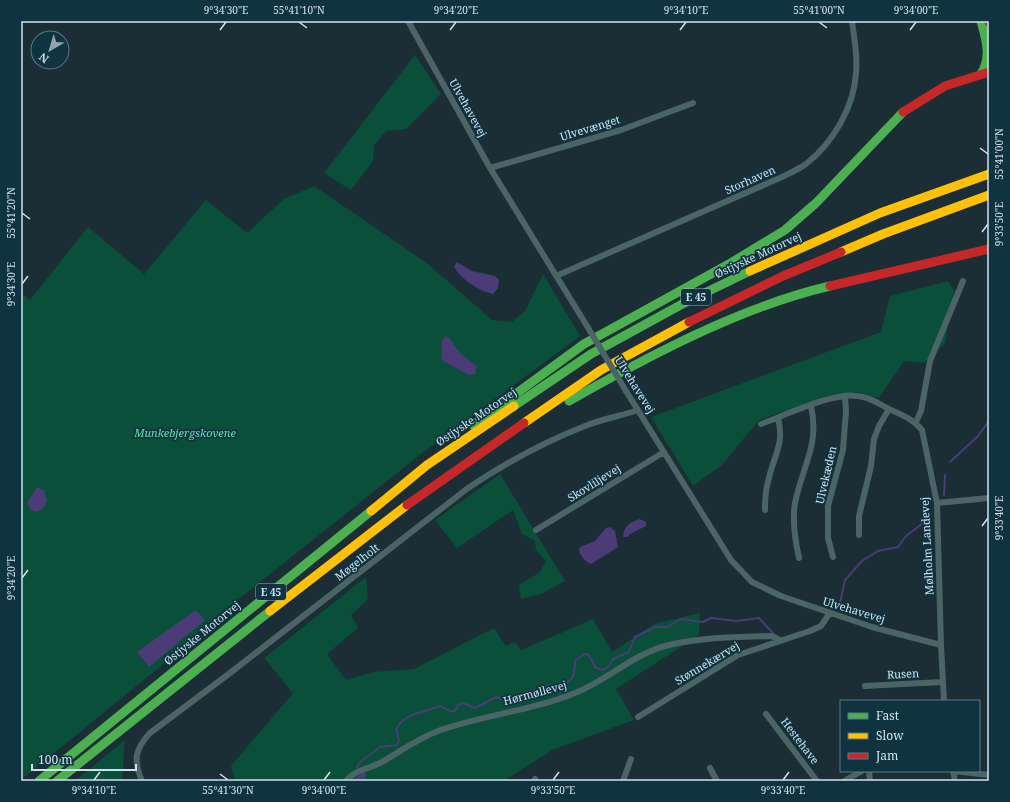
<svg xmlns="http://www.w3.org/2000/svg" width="1010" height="802" font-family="'Noto Serif',serif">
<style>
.green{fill:#094f39}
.water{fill:#4b3b76}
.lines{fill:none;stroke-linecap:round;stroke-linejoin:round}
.stream{stroke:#4b3b76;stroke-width:2}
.street{stroke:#4b6466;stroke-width:6}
.fast{stroke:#4caf50;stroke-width:9}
.slow{stroke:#ffc107;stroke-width:9}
.jam{stroke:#c62828;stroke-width:9}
.street-bridge{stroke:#4b6466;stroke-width:6}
.ticks{fill:none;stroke:#d0e3ec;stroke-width:1.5}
.labels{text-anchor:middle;stroke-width:3.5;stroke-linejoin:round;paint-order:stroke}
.shield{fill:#103341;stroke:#96aeb9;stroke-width:1}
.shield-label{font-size:10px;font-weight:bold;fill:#d0e3ec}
.street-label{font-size:11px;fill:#d0e3ec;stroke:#103341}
.park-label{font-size:11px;font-style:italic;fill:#66e1ad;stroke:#103341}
.neatline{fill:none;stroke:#d0e3ec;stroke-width:1.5}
.ticks-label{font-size:10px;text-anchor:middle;fill:#d0e3ec}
</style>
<rect width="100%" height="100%" fill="#1b2e36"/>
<path class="green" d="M415,55l26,39 -35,35 -20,2 -12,14 -1,16 -22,29 -27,-17z
M314,186l113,77 65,57 20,2 13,-11 18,-37 37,62 -159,118 -205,163 -60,53 -135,110v-487l9,7 58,-73 56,47 62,-74 41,33 37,-34z
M948,281l6,10 -9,52 -21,20 -20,-2 -25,37 -22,-6 -30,4 -68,24 -37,45 -29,21 -42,-69 230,-85 9,-36z
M500,474l65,107 -24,13 -20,5 -2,-14 21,-13 6,-11 -10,-11 -1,-9 -13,-7 -9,-24 -56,38 -22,-28z
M366,577l2,22 -17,16 7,13 -31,26 19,26 28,-8 40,-3 80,-41 12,18 9,-4 6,8 72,-31 19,33 42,-28 46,-11 -1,22 -83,54 18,31 -82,30 -48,31h-269l-4,-15 62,-73 -29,-35z
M125,740l-3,41h-47z"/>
<path class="water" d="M457,262l15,9 23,5 4,4 -1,8 -5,6c-14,-3 -33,-15 -39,-28z
M446,336l4,3 11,15 16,12 -2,8 -6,1 -26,-14 -2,-3 1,-18z
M37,487l7,3 3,10 -3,8 -7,4 -6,-2 -4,-7z
M639,519l7,3v4l-16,8 -3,3h-4c1,-11 6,-14 16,-18z
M610,527l5,4 3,16 -27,17c-6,-2 -10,-8 -12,-13l1,-4 15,-6 11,-13z
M196,610l9,10 -56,47 -12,-15z
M364,772l2,2 -2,7h-13z"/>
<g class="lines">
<path class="stream" d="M950,462l28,-26 11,-15
M944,495l1,-20
M839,608l6,-28 17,-19 16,-10 20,-4 8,-11 21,-16
M357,768l2,-5 21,-16 17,-2 2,-5 -3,-10c7,-17 30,-18 45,-24l9,5h5l3,-6 5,-2 12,5 21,-11 11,4 9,1 10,-10c16,-1 19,-9 36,-6 12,-7 13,-12 13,-25l9,-7 5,1 6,12 7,3 5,-2 6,-9 16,-7 6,-15 20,-10h12l14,-8 22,3 8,-4 25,3 23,-3 14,15"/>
<path class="street" d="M408,21l82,147 97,158
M490,168l131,-38 72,-27
M556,276l226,-99c8,-4 17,-8 24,-13 27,-21 48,-57 50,-91 2,-18 -2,-35 -4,-52
M626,391l105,169 21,22 29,14 91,31 69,18
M916,422l5,-11 9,-50 33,-80
M761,424c25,-9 72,-32 97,-28 12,1 21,8 31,13 13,6 24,10 33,21l15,73 4,142 3,56
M937,503l52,-5
M765,510c0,-10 0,-19 3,-28 5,-25 17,-38 10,-64
M536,530l128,-78
M859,535v-19l12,-50 3,-27 5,-13 10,-17
M833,557l-5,-19v-32l15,-56 3,-39 -1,-15
M799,558c-4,-18 -7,-37 -4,-55 7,-36 25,-58 16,-97
M865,686l77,-4
M766,714l51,67
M638,717l100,-62 72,-24 11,-5 8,-12
M710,768l7,13
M869,771l1,10
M953,771l2,10
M954,771l35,4
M142,781c-9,-21 -7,-32 8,-48l80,-60 238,-185c36,-24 76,-46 117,-62 17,-7 36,-10 53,-16
M346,781c10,-12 23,-12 36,-19 19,-11 35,-23 56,-31 44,-16 93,-20 137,-38 33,-13 59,-40 94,-48 34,-8 69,-8 103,-9l8,4
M534,781l1,-2
M623,781l8,-22
M844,781l18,-10"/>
<path class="fast" d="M981,21c5,18 11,36 0,53
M569,401c80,-45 171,-94 261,-115
M514,406l77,-52 95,-52 64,-31
M473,425l111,-81 145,-80 56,-34 31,-27 87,-91
M39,781l332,-270
M57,781l213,-170"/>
<path class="slow" d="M841,252l42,-18 106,-39
M750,271l130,-58 109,-39
M524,423l77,-53 88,-48
M371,511l56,-46 87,-59
M270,611l137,-106"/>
<path class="jam" d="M989,21v1
M903,112l42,-26 44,-14
M830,286l159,-37
M689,322l94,-46 58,-24
M407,505l117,-82"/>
<path class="street-bridge" d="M587,326l39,65"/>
</g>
<path class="ticks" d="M299,22l8,6M819,22l8,6M220,30l6,-8M450,30l6,-8M680,30l6,-8M910,30l6,-8M980,148l8,6M22,213l8,6M982,232l6,-8M22,284l6,-8M982,526l6,-8M22,578l6,-8M220,774l8,6M94,780l6,-8M324,780l6,-8M553,780l6,-8M783,780l6,-8"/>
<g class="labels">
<g class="shield">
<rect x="681" y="289" width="30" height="16" rx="3"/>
<rect x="256" y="584" width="30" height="16" rx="3"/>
</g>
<g class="shield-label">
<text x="696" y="301">E 45</text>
<text x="271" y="596">E 45</text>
</g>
<g class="street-label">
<text transform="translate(468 108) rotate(61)" y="4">Ulvehavevej</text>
<text transform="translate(590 128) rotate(-17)" y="4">Ulvevænget</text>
<text transform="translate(750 180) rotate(-24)" y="4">Storhaven</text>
<text transform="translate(758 255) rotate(-25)" y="4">Østjyske Motorvej</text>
<text transform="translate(635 385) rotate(58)" y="4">Ulvehavevej</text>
<text transform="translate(476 417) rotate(-34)" y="4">Østjyske Motorvej</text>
<text transform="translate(826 475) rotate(-77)" y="4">Ulvekæden</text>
<text transform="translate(594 483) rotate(-32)" y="4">Skovliljevej</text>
<text transform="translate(927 546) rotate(-93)" y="4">Mølholm Landevej</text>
<text transform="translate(357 562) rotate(-38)" y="4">Møgelholt</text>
<text transform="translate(854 610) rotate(17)" y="4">Ulvehavevej</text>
<text transform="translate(202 633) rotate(-39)" y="4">Østjyske Motorvej</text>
<text transform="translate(707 663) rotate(-31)" y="4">Stønnekærvej</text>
<text transform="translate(903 674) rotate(-3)" y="4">Rusen</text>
<text transform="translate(535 693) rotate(-15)" y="4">Hørmøllevej</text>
<text transform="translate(800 741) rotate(53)" y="4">Hestehave</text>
</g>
<g class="park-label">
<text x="185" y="437">Munkebjergskovene</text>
</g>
</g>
<rect width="1010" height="802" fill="none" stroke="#103341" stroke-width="44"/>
<rect x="840" y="700" width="140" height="72" fill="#103341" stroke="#5d7985"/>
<rect x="848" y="713" width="20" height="6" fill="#4caf50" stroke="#5d7985"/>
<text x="876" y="720" font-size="12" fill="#d0e3ec">Fast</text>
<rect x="848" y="733" width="20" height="6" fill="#ffc107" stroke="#5d7985"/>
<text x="876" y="740" font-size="12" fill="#d0e3ec">Slow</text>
<rect x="848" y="753" width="20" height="6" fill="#c62828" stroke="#5d7985"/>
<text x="876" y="760" font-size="12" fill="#d0e3ec">Jam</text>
<g transform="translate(50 50) rotate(218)"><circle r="19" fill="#103341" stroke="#5d7985"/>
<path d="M0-3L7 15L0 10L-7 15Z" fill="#91a4ac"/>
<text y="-6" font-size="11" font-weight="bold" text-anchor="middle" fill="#d0e3ec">N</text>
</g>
<path d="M32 764v6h104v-6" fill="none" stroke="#d0e3ec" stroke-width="2"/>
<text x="38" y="764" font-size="12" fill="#d0e3ec" stroke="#103341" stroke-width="3" paint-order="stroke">100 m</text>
<rect x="22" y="22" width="966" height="758" class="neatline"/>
<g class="ticks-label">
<text x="226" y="14">9°34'30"E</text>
<text x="299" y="14">55°41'10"N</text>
<text x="456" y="14">9°34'20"E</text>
<text x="686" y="14">9°34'10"E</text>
<text x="819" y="14">55°41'00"N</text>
<text x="916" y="14">9°34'00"E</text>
<text transform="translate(999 154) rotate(-90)" y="4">55°41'00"N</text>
<text transform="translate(11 213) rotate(-90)" y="4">55°41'20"N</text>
<text transform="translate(999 224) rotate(-90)" y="4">9°33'50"E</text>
<text transform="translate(11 284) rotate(-90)" y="4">9°34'30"E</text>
<text transform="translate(999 518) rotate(-90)" y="4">9°33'40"E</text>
<text transform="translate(11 578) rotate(-90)" y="4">9°34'20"E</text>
<text x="94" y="794">9°34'10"E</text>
<text x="228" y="794">55°41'30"N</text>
<text x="324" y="794">9°34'00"E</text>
<text x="553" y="794">9°33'50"E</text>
<text x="783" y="794">9°33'40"E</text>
</g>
</svg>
